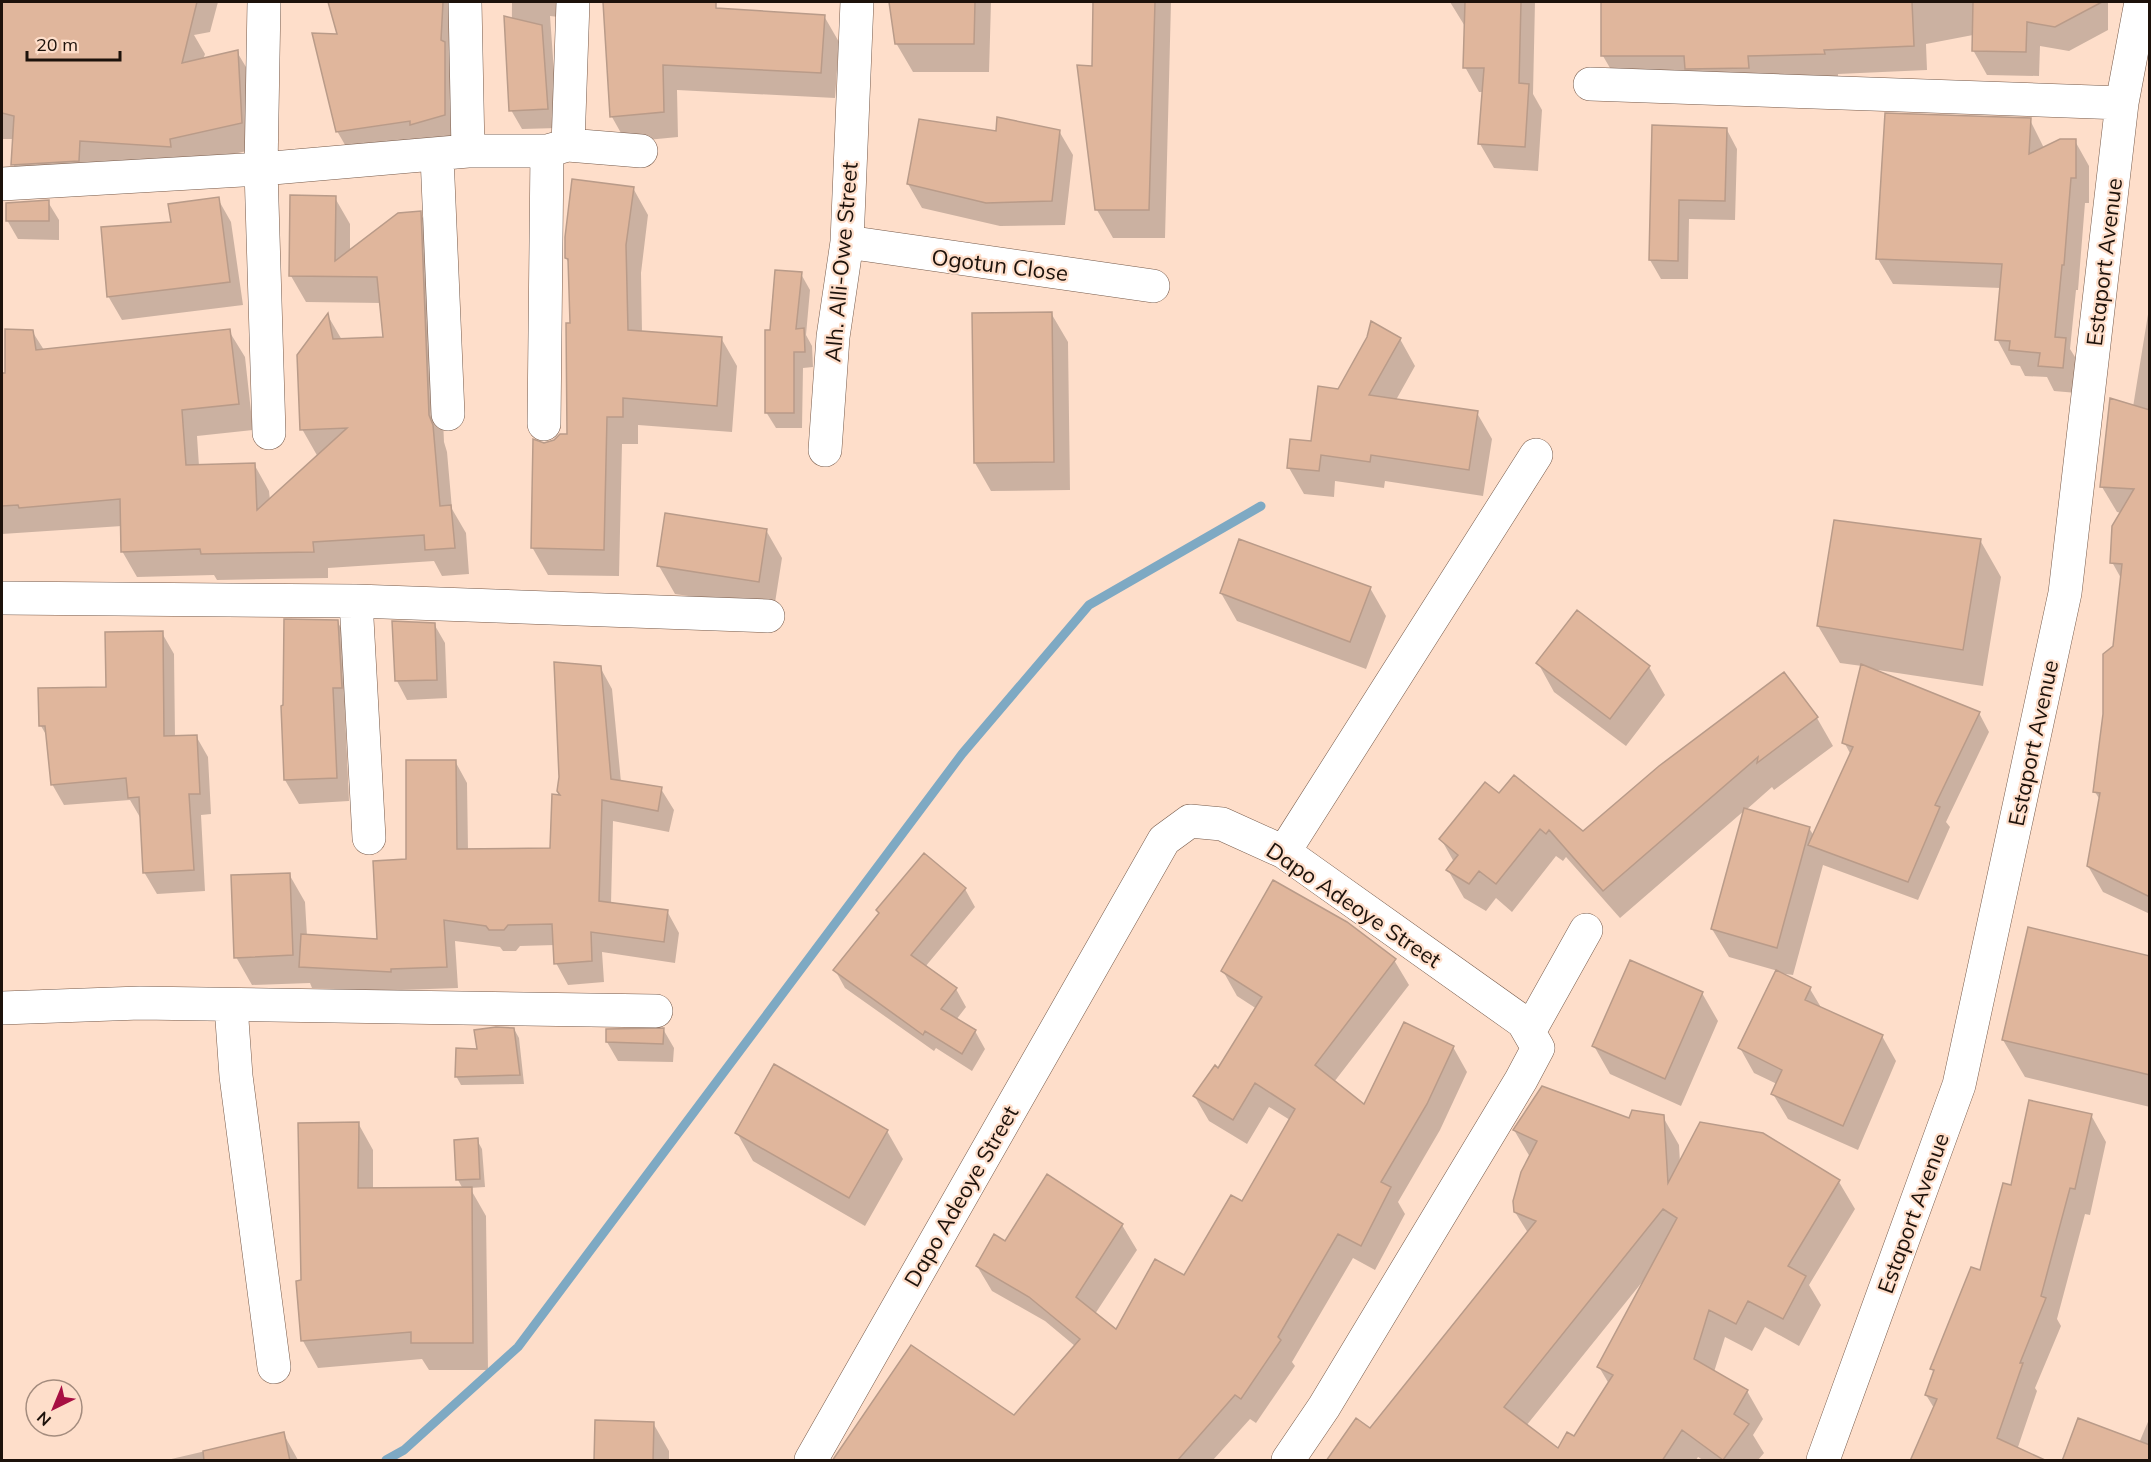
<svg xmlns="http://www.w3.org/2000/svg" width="2151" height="1462" font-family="Mulish,sans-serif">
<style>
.shadow{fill:#0003;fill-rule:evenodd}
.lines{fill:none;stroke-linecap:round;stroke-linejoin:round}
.stream{stroke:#7ea9c3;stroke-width:9}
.building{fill:#e0b69c;stroke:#b99b89;stroke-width:1.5;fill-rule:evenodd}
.minor-casing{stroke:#765a4a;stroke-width:34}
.minor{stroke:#fff;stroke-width:33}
.labels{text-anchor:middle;stroke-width:4.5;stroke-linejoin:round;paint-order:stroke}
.street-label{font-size:22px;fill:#1d120b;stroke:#fedeca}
</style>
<rect width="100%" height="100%" fill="#fedeca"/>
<path class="shadow" d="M2,2h216l-8,30 -16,3 11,19 -2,6 34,-8 15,25 4,72 -72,16 -156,25 -15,-26 1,-25h-12z
M329,2h129l1,138 -107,17 -15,-26 2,-95z
M512,2h51l-4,15 -9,-1 8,112 -36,1 -11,-19z
M604,2h71l-25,1 174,13 15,26 -4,56 -158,-8 1,47 -52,5 -14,-25z
M891,2h100l-2,70h-76l-17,-29z
M1094,2h77l-6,236h-52l-16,-28z
M1450,2h85l-2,92 9,16 -4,61 -44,-3 -14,-24 3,-52h-4l-14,-25 1,-39z
M1602,2h506v28l-39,21 -29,-5 -1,30 -52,-1 -14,-25v-15l-47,9 1,26 -89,4v4l-221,2 -14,-24z
M2030,120l14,28 31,-7 14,25v37h-4l-7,87h-2l-6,59 10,16 -3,28 -23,-2 -7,-14 -22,-1 -5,-10 -9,-1 -14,-26 4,-51 -108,-4 -15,-25z
M1654,126l73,4 10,19 -2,71 -46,-1 -1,60h-27l-11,-19z
M1059,131l14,24 -8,70 -65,1 -78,-18 -14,-24 90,-51z
M633,188l15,27 -7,58 1,59 79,6 16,28 -5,66 -94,-7v19h-16l-3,132 -71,-1 -16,-28 12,-103 25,-8 3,-111 -2,-60 -4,-7z
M335,198l15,26v28l70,-39 15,26 9,203 3,10 5,57 14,24 3,41 -27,2 -8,-15 -106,7v10l-111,2 -3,-5 -77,2 -15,-26v-25l-120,8v-159l4,-1 26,-43 12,19 185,-19 16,26 8,73 -56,6 2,30 55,-2 15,27 1,10 48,-44 -16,-28 26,-113 14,24 43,-1 -4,-36 -75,-1 -15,-26z
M218,199l13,23 12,83 -121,15 -14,-24z
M48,202l11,18v20l-41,-1 -11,-19z
M801,274l9,16 -4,45 6,11 1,21 -10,1 -1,60h-26l-10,-16 5,-80z
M2150,302v612l-47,-22 -15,-26 12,-66 -5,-8 27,-212 -10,-18 10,-49 -5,-1 -15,-25 31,-80z
M1051,313l17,29 2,148 -79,1 -16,-28z
M1400,339l15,27 -19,34 81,13 15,26 -9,57 -98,-15 -1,7 -49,-7 -1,16 -30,-3 -15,-26z
M766,530l16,28 -8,51 -99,-15 -16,-28z
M1980,540l21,37 -18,109 -112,-17 108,44 10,19 -43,90 4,5 -32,73 -95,-35 -30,110 -14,-2 31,16 12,20 60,27 14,25 -38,89 -70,-31 -15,-25 4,-10 -23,-11 -14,-25 38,-77 -49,-14 -17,-28 33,-119 -125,108 -54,-61 -3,4 -7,-5 -44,56 -16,-14 -10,13 -22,-13 -16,-28 6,-8 -13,-23 59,-44 83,38 234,-115 16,28 -59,44 -2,-3 -26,23 63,18 5,8 37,-81 -7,-13 18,-76 -22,-3 -22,-37z
M1370,588l16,28 -20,53 -129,-48 -16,-28z
M337,621l14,24 4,67 -10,-1 4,90 -50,3 -14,-24z
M434,624l11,19 2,55 -40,2 -10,-19z
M162,633l12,21 1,83 21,-1 12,21 3,57 -10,1 4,76 -48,3 -13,-22 -3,-53 -11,-19 -66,5 -12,-21 -4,-46 -7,-12 67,-38z
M1538,663l111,4 16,28 -39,51 -72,-54z
M600,667l12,22 9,93 40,7 13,21 -5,22 -56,-11 -2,83 56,7 12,22 -4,30 -73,-11 2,30 -36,3 -12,-22 -1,-18 -35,1 -4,5h-13l-3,-4 -45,-6 3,47 -56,2v2l-90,-4 -2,-5 -58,2 -16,-28 53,-83 16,28 2,34 71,5 30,-80 47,-100 12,22 1,67 84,-1 9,-53z
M924,855l41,34 10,18 -50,60 31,22 10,18 -10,13 19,11 10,18 -13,22 -36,-23 -2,3 -89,-63 -10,-18z
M2150,958v149l-125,-30 -22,-37z
M1394,960l15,25 -75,97 31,25 88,-60 14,25 -27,58 -42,72 7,12 -30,56 -22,-12 -61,104 3,4 -39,57 -6,-4 -37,41h-379l180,-43 61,-71 -30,-25 -53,-30 -15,-25 28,-23 117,-18 15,25 -42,64 22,18 67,-55 58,-74 48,-83 -21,-13 -22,37 -38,-23 -14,-24 24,-27 38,-61 -20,-13 -14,-25z
M1702,993l16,28 -37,85 -71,-32 -16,-28z
M514,1029l5,9 5,46 -63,1 -5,-9 22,-26z
M663,1029l11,19 -1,14 -55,-1 -11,-19 1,-12z
M2091,1115l15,27 -16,73 -5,-1 -28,105 4,7 -26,62 2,3 -21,62 -82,-45 -8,-13 8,-21 -2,-5 49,-97 31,-85z
M1663,1117l16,28 1,18 159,19 16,27 -46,76 12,20 -22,41 -34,-19 -13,24 -27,-14 -11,35 33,19 16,28 -10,16 11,18 -6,7h-55l-5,-3 -2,3h-368l42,-30 158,-197 -13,-21 15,-55 -16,-27zM1643,1281l-44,86 10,17 -35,54 -16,12 -32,-24z
M358,1123l15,27v40l90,-1 -5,-9 19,-40 5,9 3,38 -15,1 16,28 2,154h-59l-7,-11 -104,9 -15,-27 -1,-59z
M887,1131l16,28 -38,67 -112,-65 -16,-28z
M2150,1417v43l-11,-17z
M653,1423l16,28v9h-73z
M283,1433l15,27h-131z"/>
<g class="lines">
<path class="stream" d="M386,1460l18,-10 114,-103 444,-593 127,-149 172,-99"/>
</g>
<path class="building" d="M2,2h195l-15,61 56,-13 4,73 -72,16 1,8 -91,-6 -1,20 -68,4 3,-49 -12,-3z
M328,2h115l-2,38 4,2v73l-35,10v-4l-74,11 -24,-99 25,1z
M603,2h113v6l109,7 -4,58 -158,-8 1,47 -54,5z
M889,2h86l-1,42h-79z
M1093,2h62l-6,208h-54l-18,-145 15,1z
M1465,2h56l-2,81 10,1 -4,63 -47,-3 6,-76h-21z
M1601,2h311l2,44 -90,4 1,4 -77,2 1,12 -64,1 -1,-13h-83z
M1973,2h129l-47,25 -28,-5 -1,30 -54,-1z
M504,16l38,9 6,84 -39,2z
M1885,113l146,5 -2,36 31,-15h16v39h-5l-7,87h-2l-7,72 11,1 -3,30 -25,-2 2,-13 -31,-3 1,-9 -15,-1 7,-76 -126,-5z
M997,117l63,13 -8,71 -66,2 -79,-19 12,-65 77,12z
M1652,125l75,3 -2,73 -46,-1 -1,61 -29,-1z
M572,179l62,8 -8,58 2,85 94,7 -5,69 -94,-8v19h-16l-3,133 -73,-2 2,-109 11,4 10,-3 6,-6h7l-1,-111h4l-2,-64 -3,-1v-21z
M290,195l46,1 -1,65 63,-48 23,-2 8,204 4,10 7,81 11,-1 4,43 -30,2 -1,-15 -111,7 1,10 -113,2 -1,-5 -79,3 -1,-53 -101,9 -1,-3 -16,1v-133h3v-44l28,1 3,20 194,-21 9,75 -57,6 4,55 69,-2 2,47 90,-82 -47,2 -3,-75 31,-42 5,26 50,-2 -6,-60 -88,-1z
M219,197l11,85 -123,15 -6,-70 70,-5 -3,-18z
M49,200v21h-43v-18z
M775,270l27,2 -6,57 8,-1 1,24h-11v61h-29v-83h5z
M1052,312l2,150 -80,1 -2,-150z
M1371,321l30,17 -32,57 109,16 -9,59 -98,-15 -1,7 -49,-7 -2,16 -32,-3 3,-29 21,2 7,-55 20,3 29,-52z
M2110,398l40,12v487l-63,-31 13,-73 -7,-1 10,-78v-60l10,-8 9,-82 -12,-1 2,-37 22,-37 -34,-2z
M665,513l102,16 -8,53 -102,-16z
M1834,520l147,19 -18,111 -146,-24z
M1239,539l132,48 -21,55 -130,-49z
M1577,610l73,56 -40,53 -74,-56z
M284,619l54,1 4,68h-9l4,90 -53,2 -3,-74 2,-1z
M392,621l43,2 2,57 -42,1z
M163,631l1,105 33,-1 3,59h-11l5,76 -51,3 -4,-76 -11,1 -2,-20 -75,7 -6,-59h-6l-1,-38 68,-1 -1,-55z
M554,662l47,4 10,113 51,8 -4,24 -56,-11 -3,101 69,9 -4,32 -73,-10 1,29 -38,3 -2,-40 -44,1 -4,5h-15l-3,-4 -42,-6 3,47 -56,2v3l-92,-5 2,-33 76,5 -4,-78 33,-2v-99h50l1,89 93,-1 2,-54 8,1 -3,-4 2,-14z
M1861,664l119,48 -45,93 5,2 -32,75 -100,-37 45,-98 -11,-4z
M1784,672l34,45 -61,46 1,-6 -155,134 -54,-61 -3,4 -6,-5 -44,55 -17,-13 -10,13 -23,-14 12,-15 -19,-16 46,-57 14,11 15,-18 69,56 76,-65z
M1744,808l66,19 -33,121 -66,-19z
M924,853l42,35 -55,67 46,33 -16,21 35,21 -14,24 -37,-23 -2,4 -90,-65 46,-57 -3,-3z
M290,873l3,82 -59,3 -3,-83z
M1273,880l74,42 49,37 -81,106 49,39 40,-82 50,24 -27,58 -46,78 10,5 -30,59 -23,-12 -60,103 3,3 -40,59 -6,-4 -58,66h-345l79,-116 103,70 66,-76 -51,-42 -53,-31 18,-32 11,7 42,-67 76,50 -47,73 40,32 39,-70 29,16 47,-80 11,6 53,-92 -40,-26 -22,37 -40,-24 22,-31 3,3 44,-71 -41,-26z
M2028,927l122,29v119l-148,-35z
M1630,960l73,32 -38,87 -73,-33z
M1776,970l35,17 -6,13 78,35 -40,91 -72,-32 11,-24 -44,-22z
M496,1027l18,1 6,47 -65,2 1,-29 21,1 -3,-19z
M664,1028l-1,16 -57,-2v-13z
M774,1064l114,66 -39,68 -114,-65z
M1542,1086l87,32 3,-8 32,5 4,68 32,-61 63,11 77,47 -52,86 18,10 -23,43 -35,-18 -12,23 -27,-14 -15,49 54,31 -14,24 15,10 -26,36 -41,-30 -20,31h-336l30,-43 14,10 166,-207 -22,-9 -1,-11 8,-29 16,-31 -24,-11zM1663,1209l14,9 -80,149 16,8 -39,61 -7,-4 -9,16 -54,-41z
M2029,1100l63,14 -17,75 -5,-1 -29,108 5,2 -26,65h3l-26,75 50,23h-137l27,-62 -12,-4 9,-25 -4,-1 41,-102 9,3 23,-87 8,2z
M359,1122l-1,66 114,-1 1,156h-62v-11l-110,9 -5,-60 5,-1 -3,-157z
M478,1138l2,41 -24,1 -2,-40z
M2078,1418l72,27v16h-88z
M595,1420l59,2 -1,39h-59z
M284,1432l6,29h-86l-1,-10z"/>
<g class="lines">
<defs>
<path id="minor" d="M264,2l-3,167 8,264
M465,2l3,149
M1590,84l532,19
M568,145l5,-143
M547,151l21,-6 73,6
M437,156l11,258
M2,184l259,-15 207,-18h79l-3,273
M847,242l306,44
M825,450l8,-113 14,-95 10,-240
M2,598l354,3 412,15
M356,601l13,237
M1284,852l252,-397
M231,1006l5,70 38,291
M2,1008l138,-5 516,8
M1529,1032l57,-102
M811,1460l353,-620 26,-19 32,3 62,28 239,170 15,26 -17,32 -197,327 -36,53
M1823,1460l136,-375 106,-492 57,-490 19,-101"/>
</defs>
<use href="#minor" class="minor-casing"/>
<use href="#minor" class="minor"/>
</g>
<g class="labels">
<g class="street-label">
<text transform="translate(841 262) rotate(-85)" y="8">Alh. Alli-Owe Street</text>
<text transform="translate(2104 262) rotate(-83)" y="8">Estaport Avenue</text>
<text transform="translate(1000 265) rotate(7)" y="8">Ogotun Close</text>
<text transform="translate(2033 743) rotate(-78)" y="8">Estaport Avenue</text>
<text transform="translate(1354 905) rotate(34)" y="8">Dapo Adeoye Street</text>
<text transform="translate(961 1196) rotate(-60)" y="8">Dapo Adeoye Street</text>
<text transform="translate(1913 1213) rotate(-70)" y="8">Estaport Avenue</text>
</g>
</g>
<rect width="2151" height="1462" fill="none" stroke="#1d120b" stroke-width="6"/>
<g transform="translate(54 1408) rotate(223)"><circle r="28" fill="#fedeca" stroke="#a48c7e" stroke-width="1.5"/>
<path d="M0-4.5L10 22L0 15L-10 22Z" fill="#a70f43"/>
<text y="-9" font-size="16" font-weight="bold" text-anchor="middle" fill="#1d120b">N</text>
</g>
<path d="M27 51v9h93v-9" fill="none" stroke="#1d120b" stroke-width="3"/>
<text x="36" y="51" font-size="18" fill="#1d120b" stroke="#fedeca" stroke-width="4.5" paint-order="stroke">20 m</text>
</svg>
